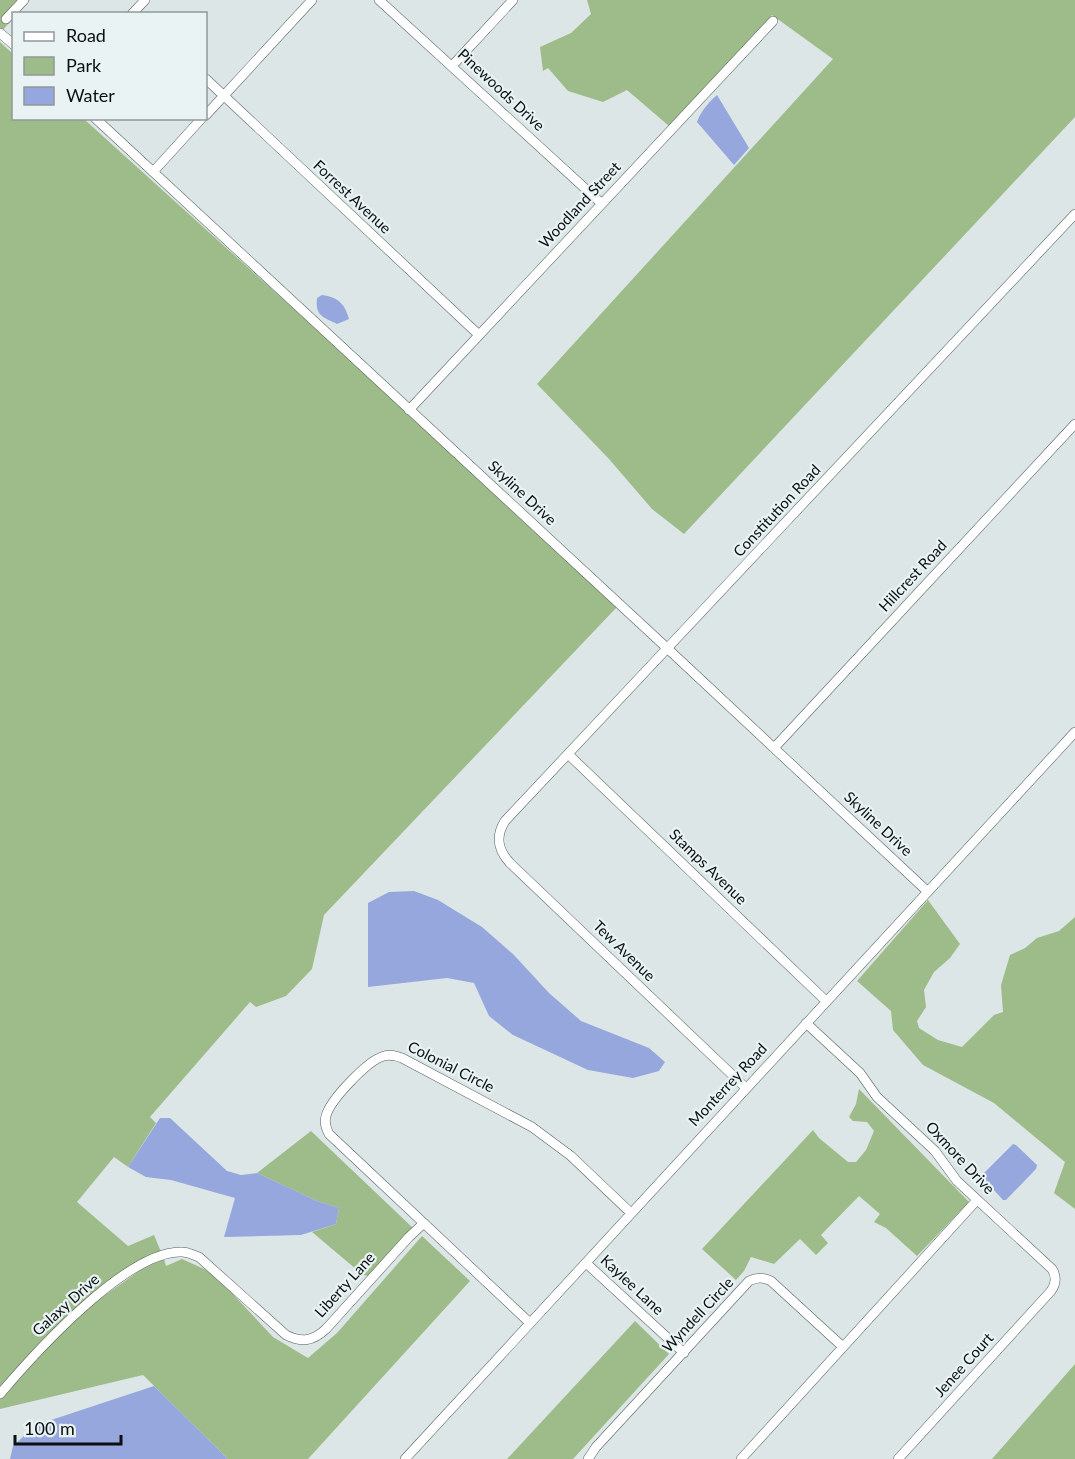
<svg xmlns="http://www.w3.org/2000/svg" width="1075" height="1459" font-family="Lato,sans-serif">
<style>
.green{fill:#9ebc89}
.water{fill:#95a7dd}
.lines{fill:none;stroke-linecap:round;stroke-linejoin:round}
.minor-casing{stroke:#555e5e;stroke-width:10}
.minor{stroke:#fff;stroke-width:9}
.labels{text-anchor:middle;stroke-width:4.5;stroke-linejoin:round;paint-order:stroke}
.street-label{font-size:15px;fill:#0c1010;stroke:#e9f3f4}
</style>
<rect width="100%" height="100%" fill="#dce6e7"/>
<path class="green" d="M0,0h30l-12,13 -4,1 -1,4 -10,12 -3,-2z
M587,0h488v117l-391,417 -32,-25 -43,-50 -72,-75 296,-325 -61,-44 -103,111 -42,-36 -24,12 -35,-11 -20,-23 -5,3 -3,-24 31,-14 20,-19z
M0,42l13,12 1,64 70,1 212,192 321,296 -293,308 -12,54 -26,27 -30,11 -6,-5 -100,115 6,6 -28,44 -14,-10 -37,45 51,44 26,-11 7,17 -11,4 -120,99 -30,33z
M928,900l32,44 -10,14 -16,14 -10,18 2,17 -9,14 2,7 19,12 24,7 32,-32 9,-3 -2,-27 9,-30 15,-7 12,-10 22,-7 16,-14v292l-21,-16 11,-31 -71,-59 -71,-38 -30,-35 -2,-19 -34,-30z
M859,1089l110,113 -52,54 -31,-28 -12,-6 6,-8 -21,-18 -38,39 7,8 -12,12 -16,-16 -26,25 -23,-7 -7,14 -8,9 -34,-31 111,-119 6,8 29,24h8l10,-12 8,-19 -7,-9 -14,-1 -4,-4 7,-13z
M311,1131l102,97 -44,48 -6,-1 -51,-43 24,-8 3,-16 -22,-7 -60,-28z
M422,1236l48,45 -162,178h-80l-85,-84 -143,34v-10l14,-18 73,-73 55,-39 22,-10 2,7 16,-7 31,14 60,64 35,21 29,-25z
M635,1321l34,33 -96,105h-66z
M1075,1364v95h-83z"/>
<path class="water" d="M717,95l32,53 -15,17 -37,-43c4,-11 11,-19 20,-27z
M322,295c16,2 23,9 27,24l-12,5c-14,-7 -22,-8 -20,-26z
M414,891l24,9 44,27 31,27 36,39 32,28 68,27 16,14 -6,9 -26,7 -45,-8 -75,-35 -24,-19 -15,-33 -27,-5 -79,9v-84l21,-11z
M160,1118h10l57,53 14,4 16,-2 60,28 22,7 -3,16 -35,11 -77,2 11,-39 -64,-18 -25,-3 -18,-10z
M1013,1144l3,1 21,20 -1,4 -30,31h-3l-22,-24z
M154,1386l74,73h-218l3,-13 23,-21z"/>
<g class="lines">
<defs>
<path id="minor" d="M379,0l222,203
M132,14l13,-14
M6,19l18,-19
M0,33l14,12
M452,66l61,-66
M206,79l273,256
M206,115l106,-115
M95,118l573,531 259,242
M153,172l49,-54
M409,410l364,-389
M774,748l301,-324
M569,755l257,246
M806,1023l54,50 17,24 58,54 22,30 95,88c5,8 4,15 -1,22l-153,168
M746,1088l-236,-225c-12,-13 -15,-26 -5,-42l570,-607
M586,1263l98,90
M530,1323l-201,-189c-3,-6 -5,-11 -3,-18 4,-16 42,-56 58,-60 6,-2 12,0 18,2l130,69 39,29 60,57
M0,1394c34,-40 127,-144 182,-142 6,0 11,3 17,5l87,78c16,8 27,6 40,-6l83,-92 15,-14
M405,1459l670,-727
M588,1459l8,-12 153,-166c8,-4 14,-4 22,0l72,66
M741,1459l236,-259"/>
</defs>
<use href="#minor" class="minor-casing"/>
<use href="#minor" class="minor"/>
</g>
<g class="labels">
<g class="street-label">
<text transform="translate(501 90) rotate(43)" y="5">Pinewoods Drive</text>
<text transform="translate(352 197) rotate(43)" y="5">Forrest Avenue</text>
<text transform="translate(580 205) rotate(-47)" y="5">Woodland Street</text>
<text transform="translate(522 493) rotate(43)" y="5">Skyline Drive</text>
<text transform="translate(777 511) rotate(-47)" y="5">Constitution Road</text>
<text transform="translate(913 576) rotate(-47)" y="5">Hillcrest Road</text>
<text transform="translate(878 824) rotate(43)" y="5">Skyline Drive</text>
<text transform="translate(708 867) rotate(44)" y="5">Stamps Avenue</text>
<text transform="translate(624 951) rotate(44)" y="5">Tew Avenue</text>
<text transform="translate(451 1067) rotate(27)" y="5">Colonial Circle</text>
<text transform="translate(728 1085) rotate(-47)" y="5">Monterrey Road</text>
<text transform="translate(960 1158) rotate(47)" y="5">Oxmore Drive</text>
<text transform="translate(345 1285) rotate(-48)" y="5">Liberty Lane</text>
<text transform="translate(632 1285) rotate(43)" y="5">Kaylee Lane</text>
<text transform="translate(66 1305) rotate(-42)" y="5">Galaxy Drive</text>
<text transform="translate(698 1315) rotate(-47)" y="5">Wyndell Circle</text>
<text transform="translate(964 1365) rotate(-48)" y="5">Jenee Court</text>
</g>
</g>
<rect x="12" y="12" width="195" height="108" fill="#e9f3f4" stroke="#919899" stroke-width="1.5"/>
<rect x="24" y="32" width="30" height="9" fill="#ffffff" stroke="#919899" stroke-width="1.5"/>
<text x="66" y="42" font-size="18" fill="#0c1010">Road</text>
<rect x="24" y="57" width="30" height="18" fill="#9ebc89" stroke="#919899" stroke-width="1.5"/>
<text x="66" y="72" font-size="18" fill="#0c1010">Park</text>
<rect x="24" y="87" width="30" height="18" fill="#95a7dd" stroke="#919899" stroke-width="1.5"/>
<text x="66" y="102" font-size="18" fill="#0c1010">Water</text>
<path d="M15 1435v9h106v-9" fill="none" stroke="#0c1010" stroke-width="3"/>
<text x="24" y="1435" font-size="18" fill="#0c1010" stroke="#e9f3f4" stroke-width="4.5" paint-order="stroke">100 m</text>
</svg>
